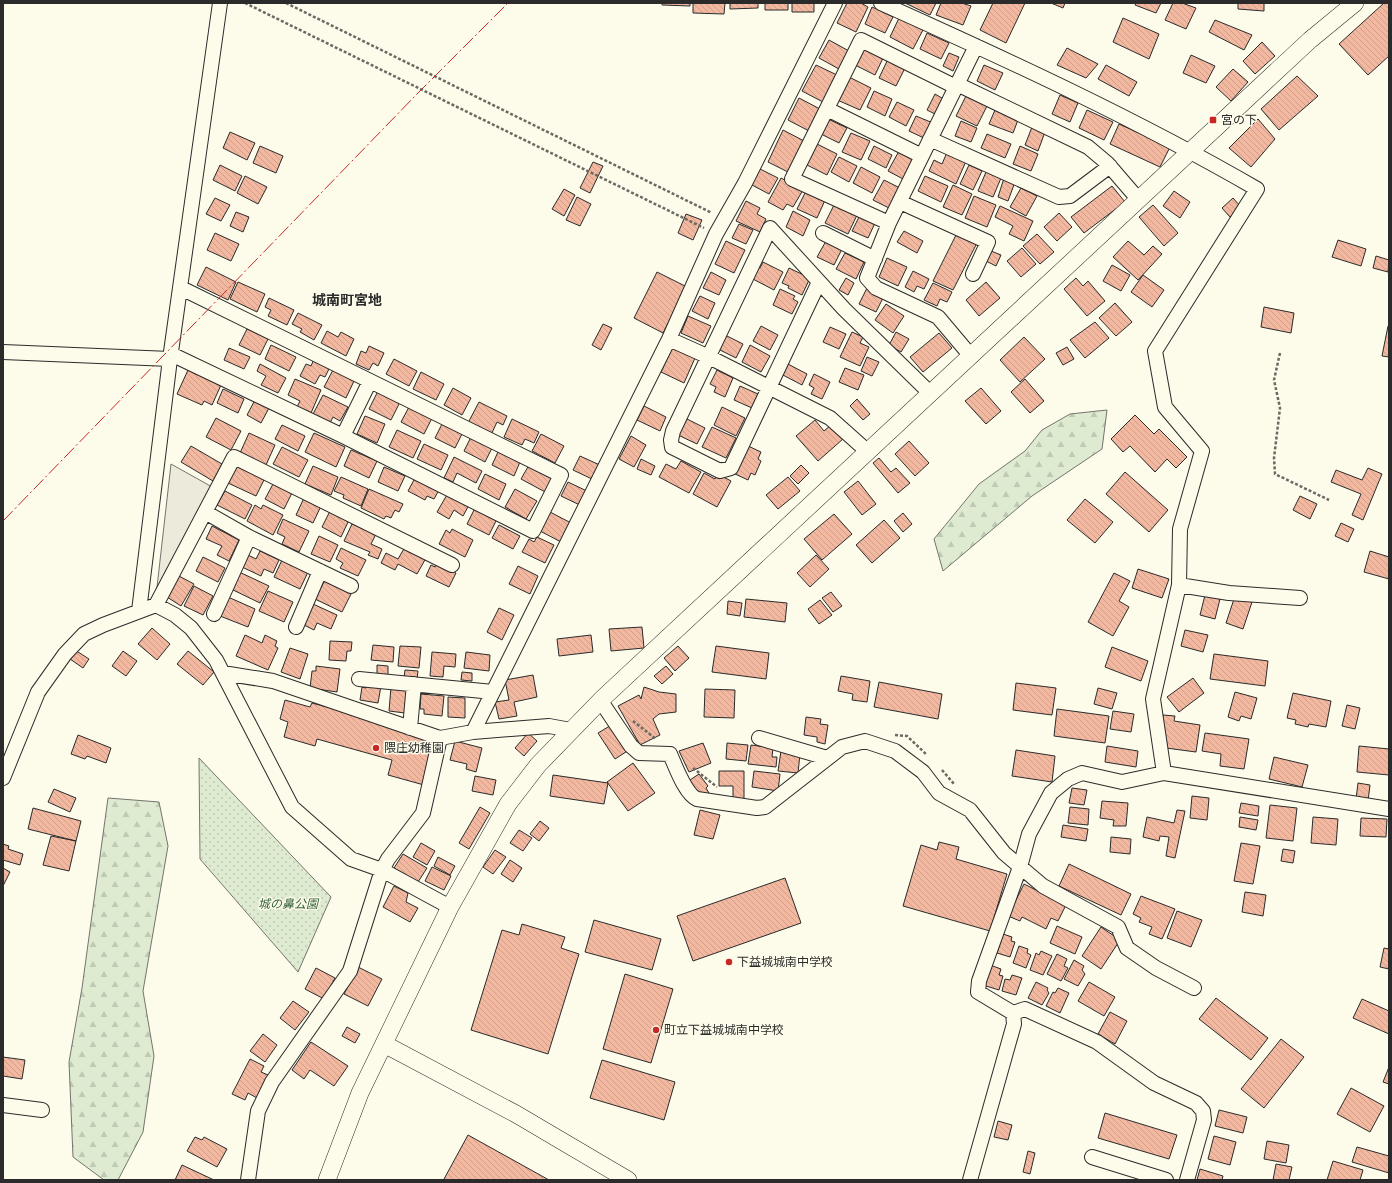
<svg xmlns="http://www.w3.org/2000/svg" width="1392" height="1183" font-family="Merriweather,'Noto Sans JP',serif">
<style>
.forest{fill:url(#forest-firs);stroke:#74746e}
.park{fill:url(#park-dots);stroke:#74746e}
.parking{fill:#eceadb;stroke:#74746e}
.building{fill:url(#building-back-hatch);stroke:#2b2b2b}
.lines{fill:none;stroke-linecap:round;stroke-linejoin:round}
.minor-casing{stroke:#2b2b2b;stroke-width:16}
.tertiary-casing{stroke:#2b2b2b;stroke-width:18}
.path{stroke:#6a6964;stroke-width:2.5;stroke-dasharray:3 2;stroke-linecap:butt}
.minor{stroke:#fdfbea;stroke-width:14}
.tertiary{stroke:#fdfbea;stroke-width:17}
.power{stroke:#c62828;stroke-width:1;stroke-dasharray:14 3 2 3;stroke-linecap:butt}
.poi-dot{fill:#c62828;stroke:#fdfbea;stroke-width:1.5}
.labels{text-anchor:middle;stroke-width:3;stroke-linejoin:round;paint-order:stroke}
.poi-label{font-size:12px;fill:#2b2b2b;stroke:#fdfbea;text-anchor:start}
.park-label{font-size:12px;font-style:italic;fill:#34623c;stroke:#fdfbea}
.quarter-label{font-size:14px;font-weight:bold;fill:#2b2b2b;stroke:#fdfbea}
</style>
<defs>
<pattern id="forest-firs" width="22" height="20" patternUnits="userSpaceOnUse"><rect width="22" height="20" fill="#deebd1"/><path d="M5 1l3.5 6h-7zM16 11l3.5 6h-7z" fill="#bfcab4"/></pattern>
<pattern id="park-dots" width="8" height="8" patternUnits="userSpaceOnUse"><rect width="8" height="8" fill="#deebd1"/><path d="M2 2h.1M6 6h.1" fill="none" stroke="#bfcab4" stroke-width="1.8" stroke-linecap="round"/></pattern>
<pattern id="building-back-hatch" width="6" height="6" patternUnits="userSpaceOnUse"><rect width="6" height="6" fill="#f2b8a0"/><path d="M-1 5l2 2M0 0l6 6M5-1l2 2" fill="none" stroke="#d09e8a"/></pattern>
</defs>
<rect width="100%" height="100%" fill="#fdfbea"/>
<path class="forest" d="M1107,410l-5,39 -70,47 -89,75 -9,-32 45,-55 46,-33 17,-21 28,-16z
M108,798l51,4 9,44 -25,145 11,65 -11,76 -25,48h-14l-31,-23 -4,-95 13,-74z"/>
<path class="park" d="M199,758l132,139 -33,75 -98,-113z"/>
<path class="parking" d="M171,464l43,24 -58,108z"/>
<path class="building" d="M662,3h28v3l-28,-1z
M693,3h32l-1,11 -31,-1z
M730,3h28v5l-28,1z
M765,3h23v7h-23z
M792,3h22v9h-22z
M847,3h14l7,4 -12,25 -19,-9z
M905,3h31l-6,12z
M941,3h21l9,3 -8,19 -27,-10z
M993,3h32l-19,40 -26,-13z
M1051,3h14l-2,5z
M1136,3h25l-5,10 -21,-8z
M1173,3h9l14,5 -10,21 -21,-9z
M1238,3h26v8l-26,-2z
M1384,3h5v53l-21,19 -29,-31z
M872,7l21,10 -8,16 -20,-9z
M899,18l24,12 -10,19 -23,-12z
M1123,18l36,16 -10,25 -36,-17z
M1215,20l37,15 -8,15 -35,-18z
M927,33l22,10 -8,16 -21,-10z
M829,40l20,11 -10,18 -20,-11z
M1262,42l13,14 -20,18 -12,-13z
M862,45l22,11 -9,19 -22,-11z
M1067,48l31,16 -12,14 -29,-13z
M949,53l10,4 -6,14 -10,-5z
M1191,55l24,11 -9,17 -23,-10z
M888,59l17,9 -9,18 -17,-8z
M816,65l21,10 -14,27 -21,-11z
M984,65l19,8 -8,17 -18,-9z
M1106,65l31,17 -8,14 -31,-17z
M1233,69l15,13 -17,19 -15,-14z
M847,76l24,12 -11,22 -25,-11z
M1297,76l21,20 -39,34 -18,-21z
M874,91l18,8 -7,17 -18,-9z
M935,94l12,7 -8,15 -12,-6z
M967,94l21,10 -11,22 -21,-10z
M1060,95l18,8 -8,19 -18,-8z
M799,98l21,11 -11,22 -21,-11z
M897,102l17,8 -8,16 -17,-9z
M995,110l23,10 -5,13 -24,-9z
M1087,110l26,12 -9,18 -25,-12z
M916,116l17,7 -7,16 -17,-8z
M828,119l19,9 -8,15 -18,-9z
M1258,119l17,20 -24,28 -22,-19z
M961,121l16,7 -6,14 -16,-6z
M1119,124l51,23 -10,20 -50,-23z
M1032,127l13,5 -7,19 -13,-6z
M783,130l23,12 -16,31 -22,-11z
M230,132l25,11 -8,17 -24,-12z
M851,133l19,8 -9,19 -19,-8z
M987,134l24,10 -6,14 -24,-10z
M813,142l24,12 -10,21 -24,-12z
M260,146l23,10 -7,17 -23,-10z
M874,146l18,9 -6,13 -18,-9z
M1020,146l18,8 -7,17 -18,-7z
M948,150l19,9 -11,25 -27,-13 5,-11 8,4z
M899,151l17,9 -11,20 -17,-9z
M839,157l18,9 -8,16 -18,-10z
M593,162l10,4 -13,27 -10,-5z
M220,165l22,11 -7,15 -22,-11z
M969,165l13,6 -9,19 -13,-6z
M861,167l19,10 -8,16 -19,-10z
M760,169l18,9 -9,16 -17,-9z
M986,172l15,6 -8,19 -15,-6z
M245,176l22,11 -9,17 -21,-11z
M925,176l23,10 -7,16 -23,-11z
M781,178l22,12 -10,17 -6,-3 -4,6 -15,-8z
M1004,178l11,4 -7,19 -10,-4z
M884,180l18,9 -11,20 -18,-9z
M953,185l19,9 -10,21 -19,-8z
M1112,186l13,16 -41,31 -13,-16z
M1021,188l16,8 -11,20 -16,-9z
M564,189l11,6 -11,21 -12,-7z
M807,189l19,9 -9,20 -20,-9z
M1174,191l16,11 -10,16 -17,-12z
M974,196l22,9 -9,22 -22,-9z
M577,197l14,7 -11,22 -14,-6z
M215,198l15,7 -9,16 -15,-7z
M1233,198l8,9 -11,10 -8,-9z
M746,201l14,7 -3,6 9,5 -6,13 -24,-11z
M834,205l24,8 -10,21 -23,-11z
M1153,205l25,28 -14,13 -25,-29z
M1000,206l33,15 -9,20 -15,-7 4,-8 -18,-9z
M793,211l17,9 -7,16 -17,-9z
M236,212l13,5 -6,15 -13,-6z
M861,213l15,8 -8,17 -16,-7z
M1059,213l13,14 -15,14 -13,-14z
M686,214l16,6 -9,20 -15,-7z
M739,224l14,6 -7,14 -14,-6z
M904,231l19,10 -6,12 -20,-11z
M215,233l24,11 -8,17 -24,-11z
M957,233l20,10 -24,47 -20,-9z
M1037,234l17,18 -14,12 -17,-18z
M1338,240l28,9 -5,17 -29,-9z
M726,241l19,9 -11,23 -19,-9z
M826,241l16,8 -8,16 -17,-8z
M1128,241l16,14 9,-9 9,8 -24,26 -25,-23z
M1022,248l14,16 -15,13 -14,-16z
M991,251l10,4 -5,11 -10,-5z
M845,253l19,9 -8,17 -20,-10z
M1376,256l13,4 -1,12 -15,-4z
M887,258l20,9 -9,19 -19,-9z
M763,262l20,10 -9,18 -23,-12 6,-12 3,2z
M1112,265l18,10 -9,16 -18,-10z
M206,267l30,15 -8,18 -31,-15z
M789,268l21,10 -8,17 -14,-7 1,-2 -7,-3z
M913,271l16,8 -5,10 -7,-3 -3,6 -9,-5z
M657,272l30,15 -24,46 -29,-15z
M711,272l15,8 -7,15 -16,-7z
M1143,275l21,15 -12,17 -21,-15z
M846,278l8,5 -6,12 -9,-5z
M1076,278l7,8 5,-5 17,20 -18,15 -23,-27z
M238,282l27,12 -8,18 -27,-13z
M986,282l14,16 -21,18 -13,-16z
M933,283l19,9 -5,10 -7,-3 -3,7 -13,-6z
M867,288l17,8 -8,16 -17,-8z
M780,289l15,7 -2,3 5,3 -6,12 -19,-9z
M700,296l15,7 -7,16 -16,-8z
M269,298l25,12 -7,15 -19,-9 3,-6 -6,-3z
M1115,303l17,19 -16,14 -17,-18z
M886,304l18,12 -11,17 -18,-13z
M1264,307l30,6 -3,20 -30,-6z
M298,313l24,12 -8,15 -14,-8 2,-3 -10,-5z
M688,316l23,10 -8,17 -22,-10z
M1095,322l14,16 -24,20 -15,-18z
M603,324l9,4 -11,22 -9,-5z
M761,326l17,9 -8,15 -17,-9z
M1388,326h1v31l-7,-1z
M830,327l16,7 -7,15 -16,-7z
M247,329l21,10 -8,16 -21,-10z
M327,331l11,6 3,-5 13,7 -8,17 -25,-13z
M852,332l11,5 -3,6 9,4 -9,19 -20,-9z
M896,332l13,7 -8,13 -12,-7z
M939,333l13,15 -29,24 -13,-15z
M725,335l18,9 -7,14 -18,-9z
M1024,337l21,22 -25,23 -20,-22z
M271,345l25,12 -7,14 -24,-12z
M750,345l20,11 -9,16 -19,-10z
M369,346l15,7 -6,13 -5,-3 -4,7 -13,-6 5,-13 5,2z
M1067,347l7,12 -11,6 -7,-12z
M229,348l21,9 -6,12 -20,-9z
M672,348l23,10 -11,25 -23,-11z
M867,357l12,5 -7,14 -11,-5z
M314,359l16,8 -5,10 -5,-2 -5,9 -15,-8 6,-12 5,2z
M394,359l23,12 -8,15 -23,-12z
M786,363l21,11 -5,11 -21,-11z
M260,364l26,14 -8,15 -17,-8 5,-9 -9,-5z
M845,368l19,7 -6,15 -19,-8z
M188,370l33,15 -9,20 -8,-4 -2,4 -25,-11z
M333,370l21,11 -8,17 -22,-11z
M717,370l16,8 -8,19 -11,-5 2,-5 -6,-3z
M421,372l23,12 -8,16 -23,-11z
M814,374l16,8 -8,17 -11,-5 3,-6 -5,-3z
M295,379l26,11 -10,23 -14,-6 3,-6 -12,-6z
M1025,379l19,22 -14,12 -19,-21z
M740,386l18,8 -6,14 -18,-8z
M453,388l18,10 -9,17 -18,-10z
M981,388l20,23 -15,13 -21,-23z
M223,389l21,10 -6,14 -21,-10z
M378,391l22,11 -9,18 -22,-11z
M323,395l25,12 -8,14 -7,-4 -3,6 -17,-9z
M857,399l13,15 -7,6 -13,-14z
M255,400l14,8 -8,15 -14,-8z
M479,402l28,14 -4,9 -6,-3 -6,13 -23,-12z
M644,406l22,11 -6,14 -23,-11z
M409,407l23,11 -8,16 -23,-12z
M722,407l23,11 -9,18 -22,-11z
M1135,415l19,19 5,-5 28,28 -11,11 -9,-9 -12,13 -25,-26 -7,6 -12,-13z
M365,416l20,8 -8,19 -20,-9z
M216,418l25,13 -10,19 -25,-13z
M512,419l27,13 -5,11 -9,-4 -3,6 -18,-8z
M687,419l18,9 -8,16 -19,-9z
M815,420l9,11 7,-6 12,14 -25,22 -22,-25z
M442,424l20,10 -7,14 -20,-10z
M282,425l23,11 -7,15 -23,-12z
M712,427l24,11 -10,20 -24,-11z
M397,430l24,11 -8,17 -24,-11z
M249,433l26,12 -9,20 -26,-12z
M314,433l31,14 -9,20 -31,-15z
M541,434l23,12 -9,17 -23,-12z
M631,436l15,9 -12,22 -15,-8z
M471,437l21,11 -7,14 -21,-11z
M909,441l20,22 -14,13 -20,-22z
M424,444l24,11 -7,15 -24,-11z
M746,445l15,7 -3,7 3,2 -6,14 -4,-2 -3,7 -15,-7z
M191,446l31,18 -9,17 -32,-19z
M282,447l26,13 -9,17 -26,-13z
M351,450l26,11 -8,17 -25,-12z
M498,452l22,10 -6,14 -22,-11z
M580,456l22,10 -8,14 -21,-10z
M454,457l28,14 -6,12 -19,-10 -4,9 -9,-4z
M879,458l12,14 5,-4 14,15 -12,10 -25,-30z
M641,459l14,7 -4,9 -14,-6z
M681,461l20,11 -12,21 -30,-16 7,-13 10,5z
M529,465l26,14 -8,14 -26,-14z
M801,465l8,8 -11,11 -8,-8z
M237,466l27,14 -8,16 -28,-13z
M313,466l25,11 -7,18 -26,-11z
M384,467l21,9 -7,15 -20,-9z
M1368,468l14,6 -19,46 -11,-5 9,-21 -30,-12 5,-12 26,10z
M1125,472l43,38 -19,22 -43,-38z
M704,473l11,6 3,-5 13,7 -14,26 -24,-13z
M485,474l21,10 -7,16 -21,-11z
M341,477l27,12 -7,17 -18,-8 1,-3 -10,-4z
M788,477l12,14 -22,18 -12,-14z
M415,478l24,12 -5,9 -7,-3 -2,4 -17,-9z
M858,481l18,23 -14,11 -18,-23z
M568,482l23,11 -7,14 -23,-11z
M273,484l19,9 -8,16 -19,-10z
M369,489l34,15 -4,8 -4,-2 -4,8 -5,-2 -2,3 -23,-11z
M515,489l22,12 -11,18 -21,-12z
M225,491l27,14 -7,14 -28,-14z
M448,493l21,12 -6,11 -9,-6 -5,9 -12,-7z
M1300,496l17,8 -7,15 -17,-9z
M304,498l17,8 -8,17 -17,-8z
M1085,499l28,23 -18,21 -28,-23z
M255,505l6,4 2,-4 20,10 -10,20 -26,-14z
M475,508l22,11 -8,16 -22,-11z
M330,511l19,9 -8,17 -19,-10z
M550,512l23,12 -10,19 -23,-12z
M903,513l9,11 -9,8 -9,-11z
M834,514l18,20 -30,26 -18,-21z
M283,519l26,12 -10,21 -17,-8 3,-7 -8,-4z
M884,520l16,18 -28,25 -16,-18z
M1341,523l13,6 -6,13 -13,-6z
M352,524l24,10 -5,10 11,5 -4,10 -10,-4 2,-3 -26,-11z
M499,525l21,11 -7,13 -21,-11z
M212,526l27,14 -10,21 -12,-6 5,-9 -16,-7z
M452,529l21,11 -8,17 -26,-13 7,-14 4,3z
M319,536l19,9 -8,17 -19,-8z
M537,537l17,8 -9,18 -23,-11 7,-13 5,3z
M405,547l21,11 -9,16 -19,-10 -3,6 -14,-7 5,-10 12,6z
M341,548l25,12 -8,16 -18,-8 3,-5 -7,-4z
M260,551l19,9 -6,13 -9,-4 -3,7 -19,-9 6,-12 8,4z
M1370,551l19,6v22l-25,-7z
M816,555l13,14 -19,18 -13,-14z
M203,557l22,11 -7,14 -22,-11z
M282,560l26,12 -8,17 -26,-12z
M436,564l20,9 -7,14 -23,-11 5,-11 4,2z
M518,566l20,10 -8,18 -21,-10z
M1138,569l31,10 -7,19 -30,-10z
M237,571l32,15 -9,17 -31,-15z
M1114,573l16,8 -11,20 10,6 -16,29 -25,-14z
M179,576l15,8 -13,22 -14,-9z
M325,580l26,14 -9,18 -27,-13z
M194,586l19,10 -10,19 -19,-9z
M268,591l25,11 -9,20 -25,-11z
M831,592l11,14 -9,6 -11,-14z
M1205,595l15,4 -5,20 -15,-4z
M1235,596l17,6 -9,27 -17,-6z
M228,597l27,12 -7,18 -28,-11z
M746,599l41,4 -2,19 -41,-5z
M820,600l12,15 -13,9 -11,-15z
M728,601l14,2 -2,13 -13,-2z
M313,604l24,11 -6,14 -14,-6 -3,7 -10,-5z
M499,608l15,7 -12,25 -15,-8z
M642,627l2,21 -33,3 -2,-22z
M152,628l18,16 -13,16 -19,-16z
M1185,630l23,5 -5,17 -22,-6z
M245,635l17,8 3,-8 12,6 -2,5 3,2 -10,22 -32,-14z
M591,635l2,17 -34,4 -2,-17z
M330,641l22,1 -1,9h-4l-1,10 -17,-1z
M373,645l21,2 -1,15 -22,-2z
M400,646l21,1 -2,21 -21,-2z
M678,646l11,12 -14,13 -11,-13z
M716,646l53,7 -3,26 -54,-7z
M1112,647l36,14 -7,20 -36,-14z
M290,648l18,6 -8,25 -19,-7z
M75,650l14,9 -6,9 -13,-9z
M123,651l14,10 -11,15 -14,-10z
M188,651l26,21 -11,13 -26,-21z
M432,652l24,2 -1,13 -11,-1 -1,11 -13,-1z
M466,652l24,3 -1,16 -25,-3z
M1214,654l54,7 -3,25 -55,-7z
M377,665l11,1v9h-11z
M316,666l24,3 -3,23 -27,-4 2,-17h4z
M666,666l7,8 -11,10 -8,-8z
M405,670l13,1 -1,9 -13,-2z
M462,672l10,1v8l-11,-1z
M533,675l4,22 -23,5 3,14 -18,3 -4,-17 14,-2 -4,-20z
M841,676l29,5 -3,21 -15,-2 1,-6 -15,-3z
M1193,678l11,15 -25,19 -12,-15z
M879,682l63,12 -4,25 -64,-12z
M1016,683l40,5 -4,27 -39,-5z
M367,684l14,2 -3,17 -18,-3 2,-13 4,1z
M391,687l16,1 -2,25 -16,-2z
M644,687l15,5 17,2v18l-17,2 -6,5 7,16 -20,10 -22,-39 21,-11 2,4z
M1098,688l19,5 -5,16 -18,-5z
M705,689l30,1 -1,28 -30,-1z
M1235,692l22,6 -6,21 -10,-3 -2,5 -11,-4z
M1293,693l38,8 -5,26 -17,-3 -1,3 -13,-3 1,-4 -9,-2z
M421,694l23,2 -2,20 -18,-2v-5h-4z
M448,697l17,1v20l-17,-1z
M285,700l25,7 2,-4 15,4 6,-1 103,35 -12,44 -36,-10 4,-15 -75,-21 -2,7 -31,-9 4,-15 -8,-3z
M1347,705l13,3 -5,21 -13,-3z
M1057,709l52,7 -4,27 -51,-7z
M1113,711l21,3 -3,18 -21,-3z
M1163,715l12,1 -1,5 26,4 -4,27 -30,-4 1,-4 -4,-1 2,-13 -4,-1z
M806,717l15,2 -1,5 8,1 -3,19 -8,-2v-5l-13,-2z
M613,724l16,26 -14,9 -17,-26z
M528,733l9,8 -13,15 -9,-8z
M1205,733l44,6 -5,30 -24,-3 1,-12 -19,-3z
M78,735l33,13 -5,15 -19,-7 -2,3 -14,-5z
M455,741l27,7 -6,24 -10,-3 1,-5 -17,-4z
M703,743l8,20 -22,9 -10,-21z
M727,743l21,2 -2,16 -20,-2z
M751,745l22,3 -1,9h5l-1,10 -28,-3z
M1107,746l31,5 -2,16 -31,-5z
M1359,746l30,3v26l-32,-3z
M1016,750l39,6 -3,26 -40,-6z
M781,751l19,3 -2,19 -20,-2z
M1274,757l34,8 -6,22 -33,-8z
M633,763l22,30 -27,18 -21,-29z
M719,771h25v28h-11v-13h-14z
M754,771l26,3 -2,17 -26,-4z
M699,774l9,12 -2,2 3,5 -6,4 -16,-15z
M553,775l55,8 -4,21 -54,-8z
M475,776l21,4 -3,15 -21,-4z
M1358,783l12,2 -2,16 -12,-2z
M1072,788l15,2 -3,15 -15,-2z
M54,789l22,9 -6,14 -22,-10z
M1192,796l17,2 -2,22 -17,-2z
M1102,801l26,2 -2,23h-13l1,-6 -14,-2z
M1241,803l18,3 -1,10 -19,-3z
M1270,805l27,3 -4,33 -27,-3z
M480,807l10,6 -21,36 -10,-6z
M1070,807l19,2 -1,16 -20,-2z
M33,808l48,13 -5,20 -48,-12z
M700,810l20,5 -7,24 -19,-4z
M1177,810l8,1 -10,47 -9,-2 3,-19 -9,-1 -1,5 -16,-4 4,-20 27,6z
M1240,817l18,3 -2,10 -17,-3z
M1313,817l25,2 -2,26 -25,-2z
M1361,818l26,1 -1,18 -26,-1z
M540,821l9,7 -10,13 -9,-7z
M1063,825l25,4 -2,12 -25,-4z
M519,830l13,8 -9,13 -13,-8z
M51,836l25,5 -7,30 -26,-6z
M1111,837l20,2 -1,15 -20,-2z
M939,842l20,5 -3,12 51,15 -17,57 -87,-25 18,-61 16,5z
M421,843l14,8 -8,14 -14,-8z
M1241,843l19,3 -7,38 -19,-3z
M3,844l6,2 -1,3 15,5 -3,11 -17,-5z
M1283,849l12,2 -2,12 -12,-2z
M495,850l11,7 -13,17 -10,-7z
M403,854l24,14 -9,14 -24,-14z
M438,857l17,9 -5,9 -16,-9z
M510,860l12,8 -9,14 -12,-8z
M1069,864l62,30 -10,21 -62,-29z
M432,867l19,9 -7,14 -19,-9z
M3,868l7,4 -7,14z
M785,878l16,45 -108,38 -16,-45z
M1024,884l42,21 -8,16 -7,-3 -5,11 -24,-12 -2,4 -12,-5z
M394,886l14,7 -2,9 12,6 -8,14 -27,-15z
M1245,892l21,3 -3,21 -21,-4z
M1141,896l34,13 -13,30 -13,-5 3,-7 -13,-5 2,-4 -8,-4z
M1177,911l25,9 -11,27 -24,-9z
M594,920l67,19 -9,31 -67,-18z
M522,924l43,13 -4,11 18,6 -31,100 -77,-24 31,-100 17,5z
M1057,926l25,11 -7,17 -25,-11z
M1101,927l19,13 -19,29 -19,-13z
M1003,934l9,3 -1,4 4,1 -5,15 -13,-4z
M1019,946l9,3 -1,4 4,2 -5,13 -13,-5z
M1384,948l5,1v20l-9,-2z
M1041,951l11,5 -9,19 -13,-5 6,-17 3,2z
M1057,954l10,5 -3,7 4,2 -7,13 -14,-7z
M1074,960l10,6 -2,4 3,4 -7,12 -14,-7z
M990,965l11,4 -2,6 4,1 -4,14 -16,-5z
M358,967l24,12 -14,27 -24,-12z
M316,968l19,10 -11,21 -19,-10z
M625,974l48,15 -22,74 -48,-14z
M1012,975l10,3 -6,17 -14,-4 3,-12 5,1z
M1036,982l12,6 -1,2 2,3 -7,12 -14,-7z
M1089,982l26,15 -11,19 -26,-15z
M1058,988l11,5 -9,20 -14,-7 7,-14 2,1z
M1216,998l52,40 -17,22 -52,-41z
M1362,999l27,12v23l-36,-16z
M293,1001l16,11 -14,18 -15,-12z
M1110,1012l17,9 -12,23 -17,-10z
M347,1027l13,7 -5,9 -13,-7z
M263,1034l14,11 -12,17 -15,-11z
M1281,1039l23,18 -40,51 -23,-19z
M311,1042l37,24 -14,20 -24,-16 -6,9 -12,-9z
M3,1057l22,3 -3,19 -19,-3z
M250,1059l14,7 -3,6 7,3 -11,23 -9,-5 -3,7 -13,-6z
M602,1060l73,22 -11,38 -74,-22z
M1389,1067v17l-6,-2z
M1351,1088l33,18 -14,26 -33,-18z
M1219,1110l28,7 -4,16 -28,-7z
M1105,1113l72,22 -8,24 -71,-21z
M998,1121l14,4 -4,15 -14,-3z
M468,1135l81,45h-102l-3,-1z
M1214,1136l22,6 -6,23 -22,-6z
M195,1137l7,3 2,-3 23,12 -10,18 -30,-16z
M1267,1141l22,4 -3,18 -22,-4z
M1357,1147l32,9v17l-37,-11z
M1028,1151l7,2 -5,21 -7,-2z
M1333,1161l30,9 -3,10h-33z
M1276,1164l16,3 -3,13h-16z
M182,1165l32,15h-39z
M1200,1169l23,7 -1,4h-25z"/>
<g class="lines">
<defs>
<path id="minor" d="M881,3c127,57 255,116 376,186l-102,162 10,56 37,44 -22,78 -1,56 -26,114 11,74
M957,84l131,63 19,16 31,36
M827,109l95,47
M930,139l129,58 11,-1 40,-30
M900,202l88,40 -15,32
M889,223l-97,-44 69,-139 95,47
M823,233l52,26
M819,282l-88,186 -11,3 -48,-24 -1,-7 2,-9 97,-203 74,81 86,84
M669,339l40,18 121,61 37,33
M3,352l167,7
M171,354l172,82 190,95 28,-56 -380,-187
M970,355l-32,-38 -62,-29 -9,-10 22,-55 87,-177
M343,436l27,-55
M205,512l44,25 102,49
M1179,585l50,8 71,5
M156,605l78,-148 218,108
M139,611l31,-252 50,-356
M214,614l35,-77
M296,627l24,-56
M223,673l50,8 167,57
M359,679l134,13
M600,700l31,46 8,7 31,1c5,11 15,40 27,45l60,9 8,-1 77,-60 23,-6 30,10 28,21 16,21 31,17 34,43 39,33 75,41 9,21 29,20 38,20
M410,728l4,-44
M571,730l-22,-4 -76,6 196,-393 47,-105 29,-51 90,-180
M759,738l68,20
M3,778l35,-86 27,-38 19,-20 19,-9 53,-20 19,10 16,13 25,32 76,147 59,52 31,11 68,37
M1013,1013l12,-4 72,33 57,41 42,20 7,8 1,9 -17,60
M3,1105l39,5
M1092,1157l74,23
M248,1180l10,-69 14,-29 78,-111 32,-101 6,-11 35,-46 17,-75 33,-6
M970,1180l44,-156 -1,-11 -35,-21 1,-11 41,-114 9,-33 22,-41 17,-14 14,-6 40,9 42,-9 225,36"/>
<path id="tertiary" d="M384,1044l132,70 112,66
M327,1180l33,-87 90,-186 58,-103 30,-39 65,-67 707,-658 45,-37"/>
</defs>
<use href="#minor" class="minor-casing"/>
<use href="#tertiary" class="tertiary-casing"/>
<path class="path" d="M245,3l459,225
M286,3l426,210
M1280,353l-6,27 6,28 -6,50 1,16 54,26
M633,721l23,18
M895,735l12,1 20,19
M693,768l24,19
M942,770l12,14"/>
<use href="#minor" class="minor"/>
<use href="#tertiary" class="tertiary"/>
<path class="power" d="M3,521l414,-427 91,-91"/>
</g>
<g class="poi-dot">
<rect x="1209" y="116" width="8" height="8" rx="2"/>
<circle cx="376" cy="748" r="4"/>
<circle cx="729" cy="962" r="4"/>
<circle cx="656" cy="1030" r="4"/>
</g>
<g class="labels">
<g class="poi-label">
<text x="1221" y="124">宮の下</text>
<text x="384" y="752">隈庄幼稚園</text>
<text x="737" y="966">下益城城南中学校</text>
<text x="664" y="1034">町立下益城城南中学校</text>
</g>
<g class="park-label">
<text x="288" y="908">城の鼻公園</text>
</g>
<g class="quarter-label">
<text x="347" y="305">城南町宮地</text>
</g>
</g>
<rect width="1392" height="1183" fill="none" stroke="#2b2b2b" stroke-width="8"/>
</svg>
